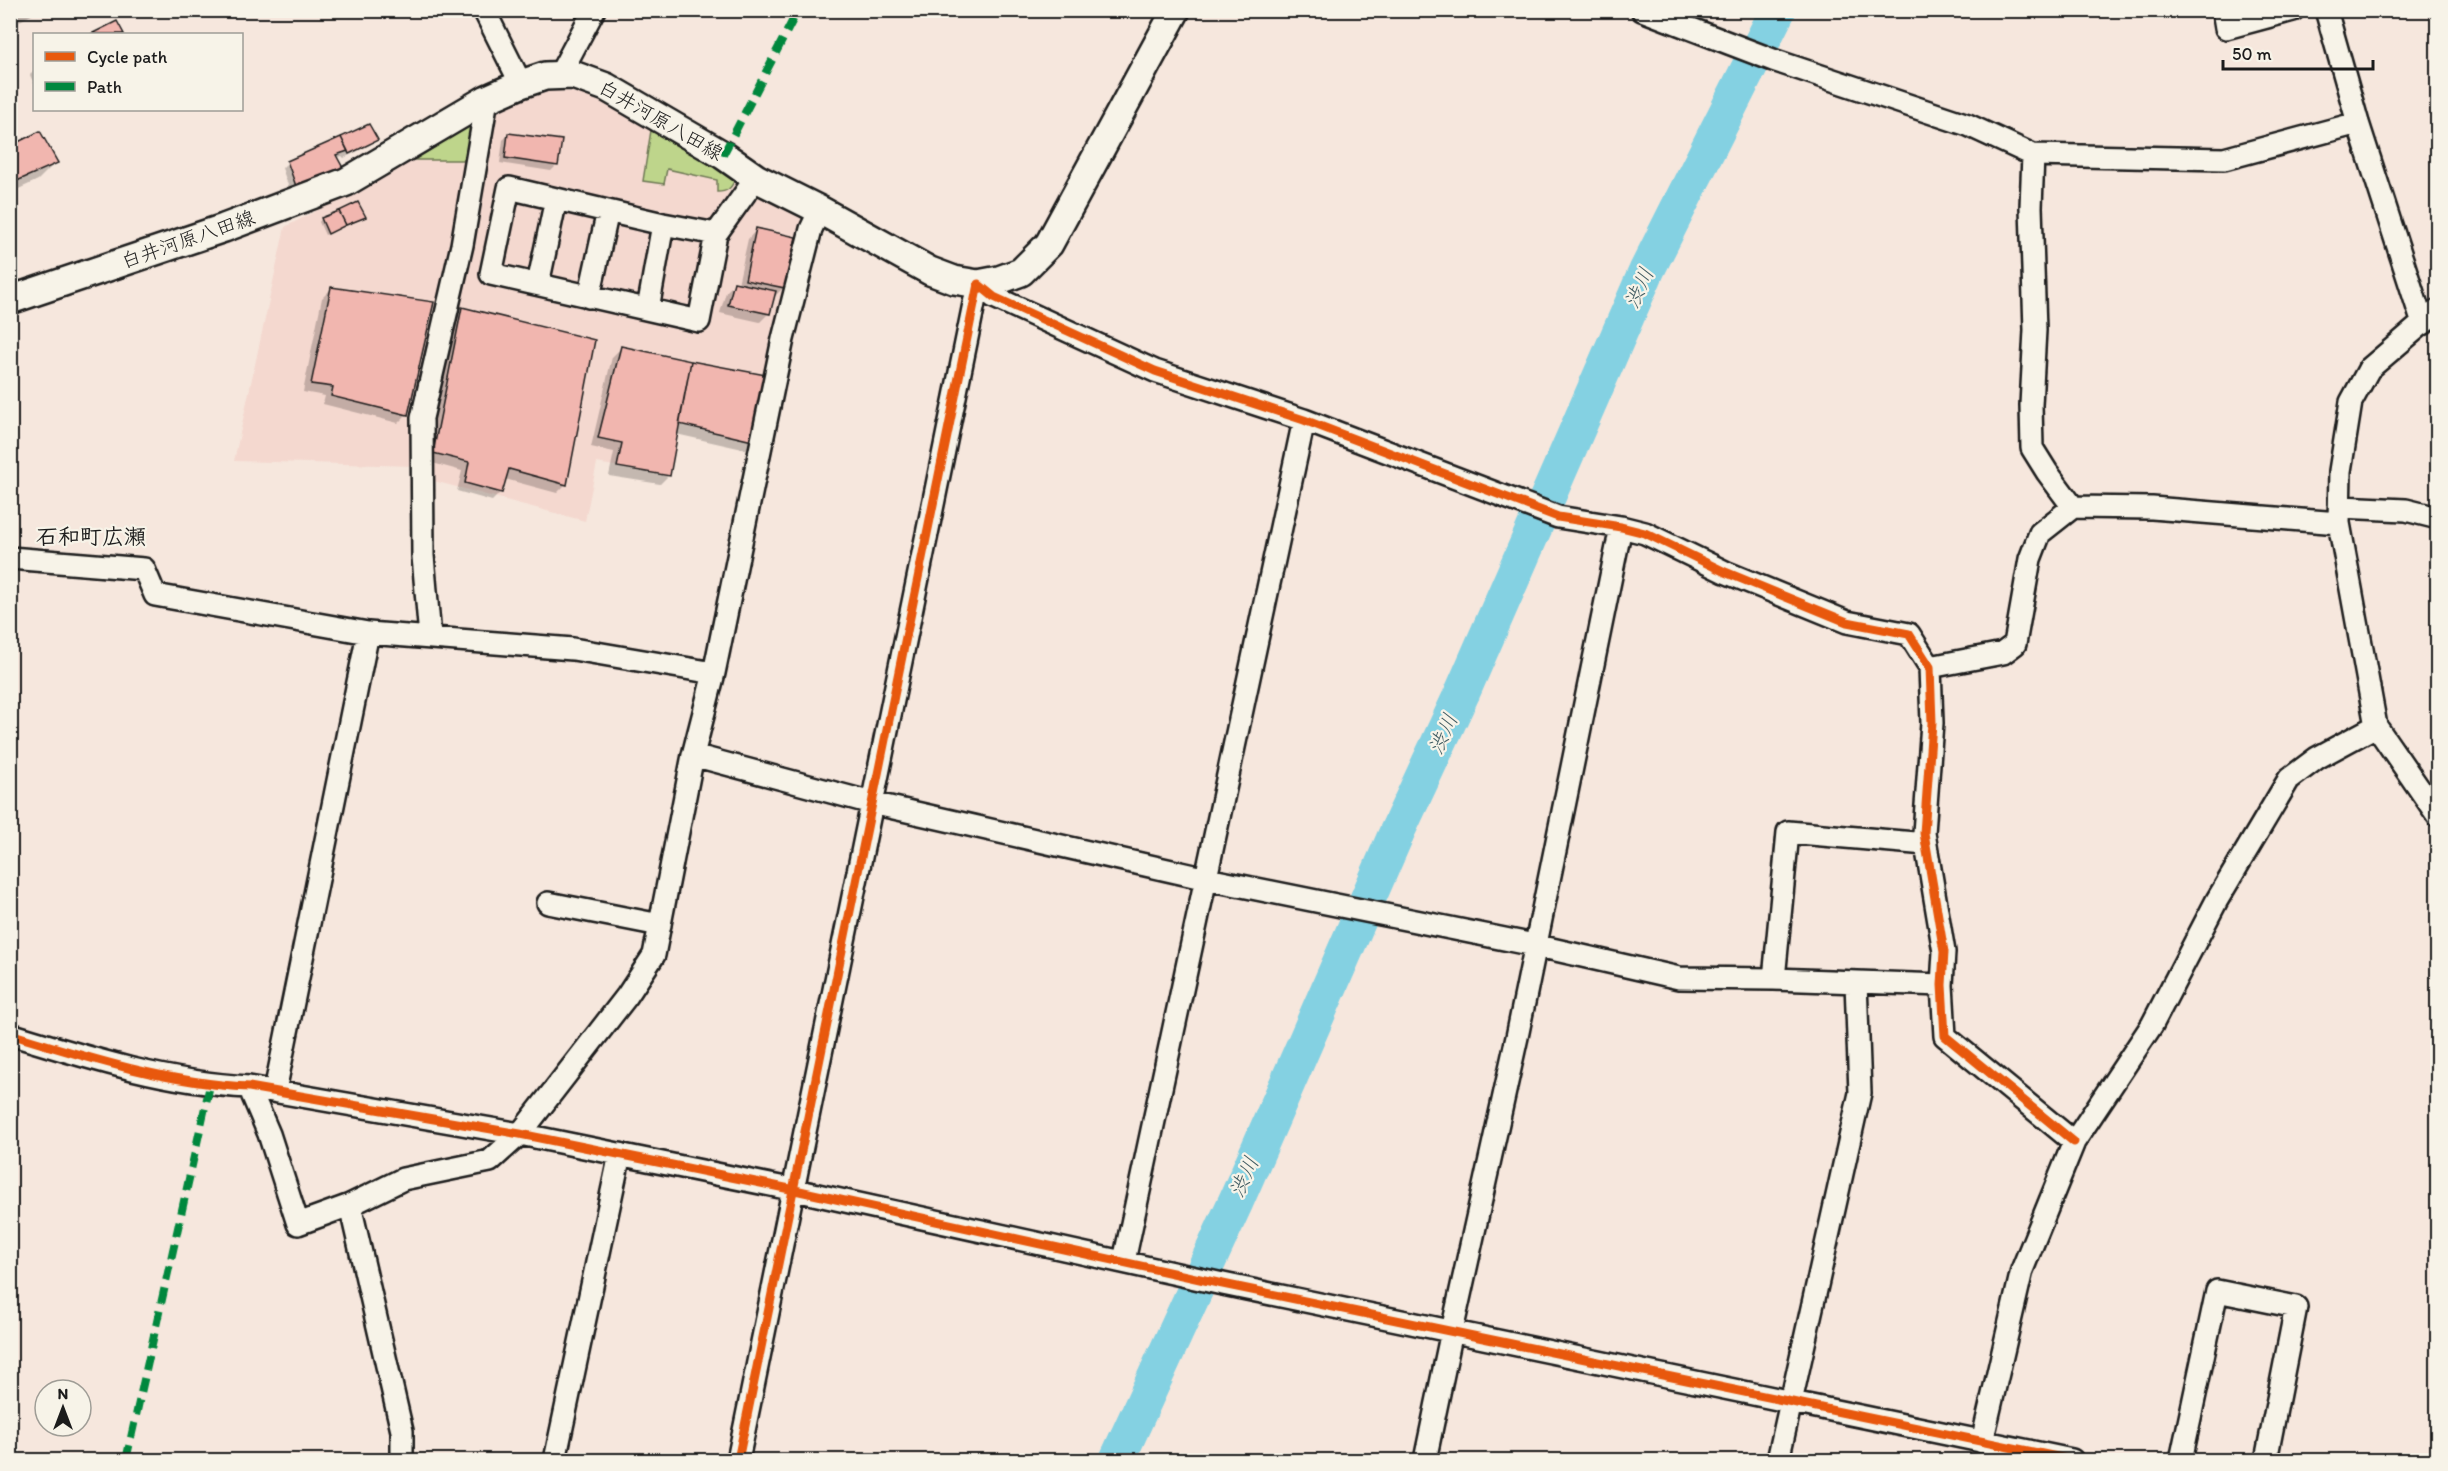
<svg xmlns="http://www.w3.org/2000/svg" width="2448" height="1471" font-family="Itim,'Klee One',sans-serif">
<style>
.built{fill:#f4d8cf}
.green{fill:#bed58b;stroke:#6d7854;stroke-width:1.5}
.shadow{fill:#0003}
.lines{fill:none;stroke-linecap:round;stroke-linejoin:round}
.river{stroke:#84d1e2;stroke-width:36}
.building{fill:#f1b6af;stroke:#1c1c1c;stroke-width:1.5}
.minor-casing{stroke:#1c1c1c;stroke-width:26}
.major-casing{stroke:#1c1c1c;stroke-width:32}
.minor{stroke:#f7f3e8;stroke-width:21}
.major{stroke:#f7f3e8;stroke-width:27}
.quiet{stroke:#00873e;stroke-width:8;stroke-dasharray:15 8;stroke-linecap:butt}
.cycleway-casing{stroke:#f7f3e8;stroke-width:13}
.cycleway{stroke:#e8590c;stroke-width:9}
.labels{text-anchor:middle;stroke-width:4.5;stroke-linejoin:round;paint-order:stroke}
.street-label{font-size:20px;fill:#1c1c1c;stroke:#f7f3e8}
.water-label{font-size:21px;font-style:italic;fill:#405b61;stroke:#f7f3e8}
.quarter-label{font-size:22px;font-weight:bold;fill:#1c1c1c;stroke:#f7f3e8}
</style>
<rect width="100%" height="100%" fill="#f6e7dd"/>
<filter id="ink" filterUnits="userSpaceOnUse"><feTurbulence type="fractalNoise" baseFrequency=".0167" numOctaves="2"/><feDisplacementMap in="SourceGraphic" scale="12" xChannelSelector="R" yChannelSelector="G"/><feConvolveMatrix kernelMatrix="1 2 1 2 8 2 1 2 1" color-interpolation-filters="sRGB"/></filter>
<g filter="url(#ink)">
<path class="built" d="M545,90l28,2 28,6 204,122 -48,222 -78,-18 -9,52 -73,-13 -12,58 -155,-41 -16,-14 -180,-5 51,-234 129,-67 96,-58z"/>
<path class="green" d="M475,122l-9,38h-52z
M652,124l83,55c-4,10 -8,13 -18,13v-12l-50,-11 -3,15 -21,-3z"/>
<path class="shadow" d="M10,10h31l-31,16z
M34,71v13l-4,-9z
M509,134l47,32 -5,5 -51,-8 3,-23z
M376,139l-6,6 -26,13 -2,-2 -6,2 6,10 -6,5 -45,21 -9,-26 6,-6z
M10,147l46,15 -18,18 -28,13z
M357,204l8,13 -3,2 -37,16 -6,-13 2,-3z
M756,230l27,58 -8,8 -6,17 -9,9 -40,-9 6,-21 8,-8h4l10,-45z
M331,289l76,125 -9,9 -75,-19 2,-8 -22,-4 19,-94z
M463,308l103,176 -9,9 -52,-14 -4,13 -9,9 -35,-10 5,-20 -37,-10 29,-144z
M621,348l135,93 -9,9 -71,-16 -7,41 -9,9 -51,-8 5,-24 -23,-5 21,-90z"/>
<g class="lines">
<path class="river" d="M1117,1460l119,-259 161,-369 65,-139 185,-423 131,-260"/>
</g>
<path class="building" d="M117,21l7,13h-33z
M369,124l9,16 -29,14 -8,-17z
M40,131l18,32 -48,21v-38z
M508,133l54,7 -4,26 -53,-8z
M341,137l7,14 -12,4 7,13 -46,21 -10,-28z
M358,202l8,15 -20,8 -7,-14z
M339,211l7,14 -18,9 -7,-16z
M756,228l40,9 -11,51 -40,-8z
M734,282l42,9 -6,23 -42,-9z
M331,287l103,15 -26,113 -77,-19 2,-9 -22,-3z
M462,307l133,33 -28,145 -58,-16 -7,24 -37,-10 4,-21 -36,-9z
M621,346l70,15 -21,115 -53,-9 5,-24 -24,-5z
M691,361l80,15 -14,66 -78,-18z"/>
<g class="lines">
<defs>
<path id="minor" d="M484,10l37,74
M1642,10l131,50 195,65 65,30 191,4 134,-36
M2223,10l3,18 67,-18
M2326,10l32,113 65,201
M559,76l35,-66
M2033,155l-2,52 4,123 -4,75 1,43 15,24 26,35
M716,234l-53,-10 -154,-36 -18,86 208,47 17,-87 40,-56
M538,284l18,-85
M589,297l19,-86
M648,309l15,-85
M2438,310l-69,59 -18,33 -11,69 -1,52 37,203 62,90
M2340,507l66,3 32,8
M10,558l134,11 11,26 213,38 205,16 141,24
M430,637l-7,-81 -1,-138 40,-173 25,-146
M1930,667l73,-14 12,-9 15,-85 10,-26 33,-26 79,1 187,15
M693,755l179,48 335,76 327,66 145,33 95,1 168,6
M548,903l112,22
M1774,979l14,-147 138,12
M10,1034c78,24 158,49 239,53l271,47 275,56 423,93 854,177
M249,1087l20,47 29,90 52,-19 53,-26 87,-18 30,-27 107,-138 27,-41 39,-200 21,-82 69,-334 28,-110 9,-19
M275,1091l93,-458
M350,1205l52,226v29
M1124,1261l180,-841
M1982,1442l40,-172 52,-128 78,-117 65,-125 72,-121 28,-21 59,-32
M555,1460l65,-306
M738,1460l240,-1176 16,13 161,74 149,49 254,97 63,10 24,6 80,39 122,50 62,12 21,33 2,56 -8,110 20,119 -2,33 3,51 129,106
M1425,1460l27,-129 65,-294 104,-510
M1778,1460l82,-367 -4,-111
M2181,1460l36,-169 79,16 -30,153"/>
<path id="major" d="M10,300l214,-72 122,-46 141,-83 34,-15 24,-8 28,-1 33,12 117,68 33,23 64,32 110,61 24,9 24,4 21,-4 22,-8 28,-28 127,-234"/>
</defs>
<use href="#minor" class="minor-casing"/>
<use href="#major" class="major-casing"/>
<use href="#minor" class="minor"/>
<use href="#major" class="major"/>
<path class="quiet" d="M723,155l75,-145
M126,1460l84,-375"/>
<defs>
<path id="cycleway" d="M10,1034c78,24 158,49 239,53l271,47 275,56 423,93 854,177
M738,1460l240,-1176 16,13 161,74 149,49 254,97 63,10 24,6 80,39 122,50 62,12 21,33 2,56 -8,110 20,119 -2,33 3,51 129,106"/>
</defs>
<use href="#cycleway" class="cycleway-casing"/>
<use href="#cycleway" class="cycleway"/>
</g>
</g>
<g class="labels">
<g class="street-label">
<text transform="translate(661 120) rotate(30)" y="7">白井河原八田線</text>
<text transform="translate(188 239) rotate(-19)" y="7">白井河原八田線</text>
</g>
<g class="water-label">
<text transform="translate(1639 288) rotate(-66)" y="7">渋川</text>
<text transform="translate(1443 734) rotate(-66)" y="7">渋川</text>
<text transform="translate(1244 1177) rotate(-66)" y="7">渋川</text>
</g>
<g class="quarter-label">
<text x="91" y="544">石和町広瀬</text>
</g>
</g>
<rect width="2448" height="1471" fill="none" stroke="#f7f3e8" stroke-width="36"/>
<rect x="18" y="18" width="2412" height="1435" fill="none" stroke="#1c1c1c" stroke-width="2" filter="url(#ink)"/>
<rect x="33" y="33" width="210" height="78" fill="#f7f3e8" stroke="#9f9d96" stroke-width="1.5"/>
<rect x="45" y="52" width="30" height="9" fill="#e8590c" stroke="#9f9d96" stroke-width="1.5"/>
<text x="87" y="63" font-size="18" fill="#1c1c1c">Cycle path</text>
<rect x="45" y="82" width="30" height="9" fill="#00873e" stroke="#9f9d96" stroke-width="1.5"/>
<text x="87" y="93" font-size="18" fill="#1c1c1c">Path</text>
<g transform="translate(63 1408)"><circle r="28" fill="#f7f3e8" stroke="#9f9d96" stroke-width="1.5"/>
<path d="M0-4.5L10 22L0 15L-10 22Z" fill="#1c1c1c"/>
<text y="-9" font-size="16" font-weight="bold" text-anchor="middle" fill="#1c1c1c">N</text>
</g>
<path d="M2223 60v9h150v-9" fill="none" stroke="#1c1c1c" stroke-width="3"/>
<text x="2232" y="60" font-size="18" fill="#1c1c1c" stroke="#f7f3e8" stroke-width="4.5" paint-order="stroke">50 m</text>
</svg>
